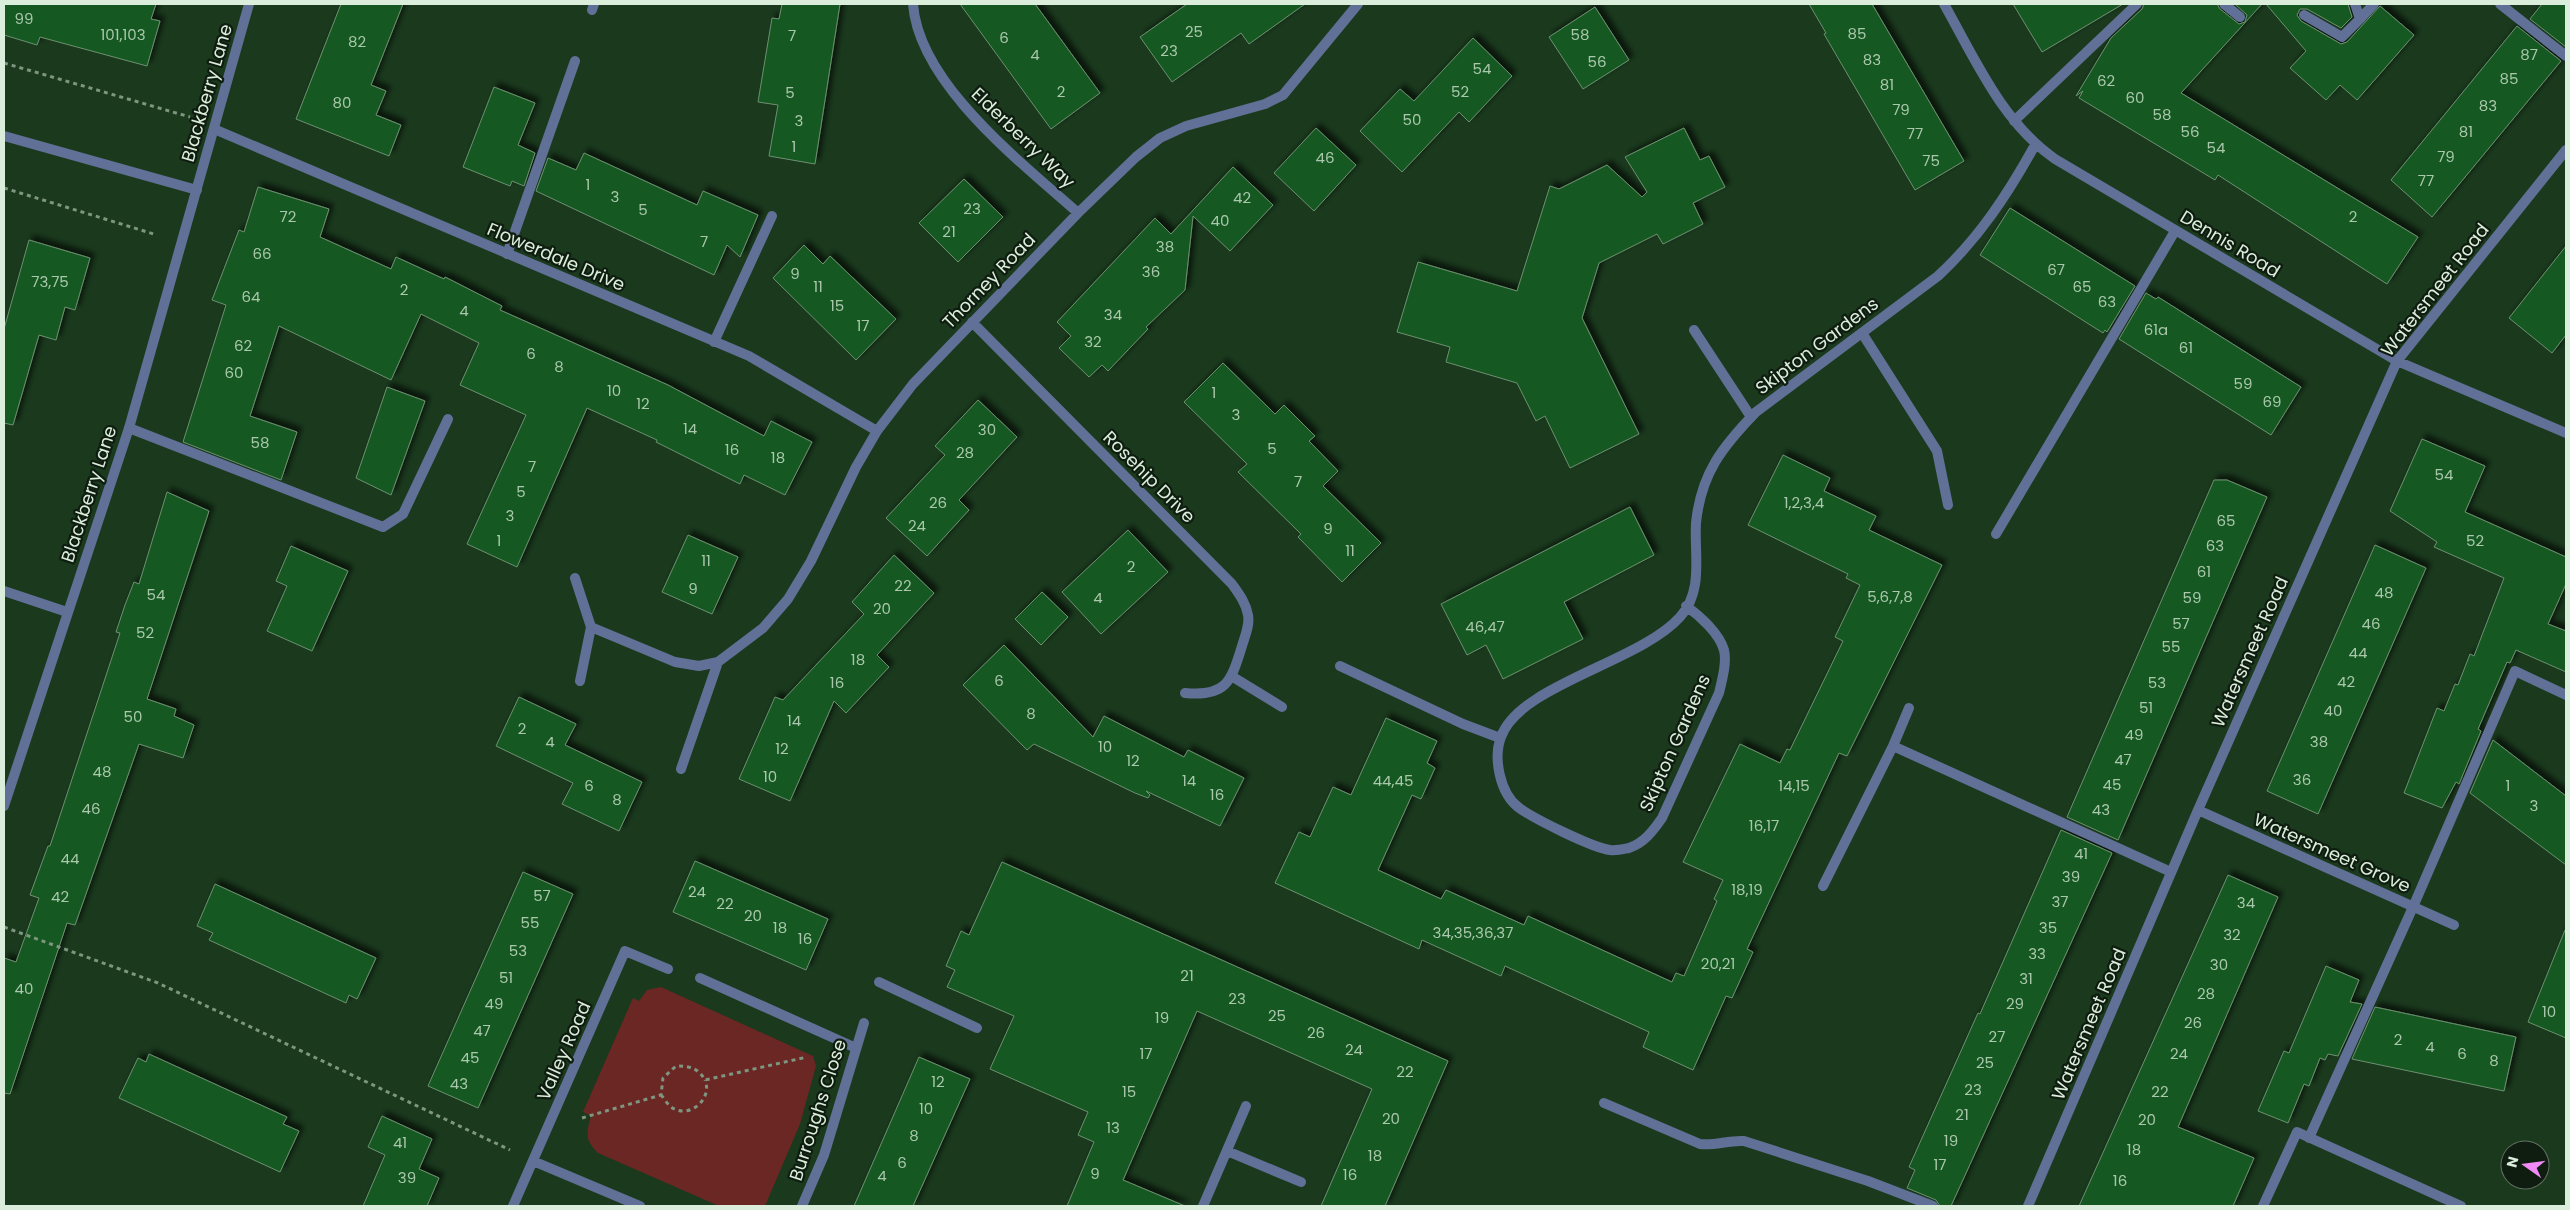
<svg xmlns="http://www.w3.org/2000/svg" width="2570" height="1210" font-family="Poppins,sans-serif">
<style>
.green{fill:#6b2723}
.building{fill:#135921;stroke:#6e9070;filter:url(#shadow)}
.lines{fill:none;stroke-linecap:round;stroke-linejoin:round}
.path{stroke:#7e967f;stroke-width:3;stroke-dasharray:4 4;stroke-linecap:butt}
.service{stroke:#607096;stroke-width:10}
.minor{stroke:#607096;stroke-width:10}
.tertiary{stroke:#607096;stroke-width:10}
.labels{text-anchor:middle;stroke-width:4.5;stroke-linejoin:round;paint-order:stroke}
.number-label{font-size:15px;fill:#a9c8ac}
.street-label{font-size:18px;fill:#dbeddb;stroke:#0f1c10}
</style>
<defs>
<filter id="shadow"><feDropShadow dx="4.5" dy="-4.5" stdDeviation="2.5" flood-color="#0009"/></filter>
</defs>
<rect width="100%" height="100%" fill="#1a391d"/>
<path class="green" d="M661,987l152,69 3,10 -16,58 -35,82h-46l-121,-53c-13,-12 -12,-20 -7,-37l-8,-4 50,-114 6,3 8,-11z"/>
<path class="building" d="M4,4h152l-5,15 9,2 -13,45 -107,-29 -3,8 -33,-10z
M341,4h62l-32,81 15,6 -10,24 25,10 -12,31 -93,-37z
M782,4h58l-25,160 -46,-8 9,-51 -20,-3 14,-84 7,1z
M960,4h75l65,89 -49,36z
M1187,4h118l-56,40 -8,-11 -69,49 -32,-45z
M1809,4h63l92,157 -49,29 -91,-156 2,-1z
M2013,4h110l-81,48z
M2144,4h73l3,5 19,15 6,-2 2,-7 -12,-11h27l-81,89 237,144 -31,47 -169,-109 -3,5 -136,-82 4,-7 -7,5 35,-58 31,-29z
M2266,4h82l4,13 -11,11 -34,-19h-7l-3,6 4,6 40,23 6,-2 33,-36 34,29 -57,65 -17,-15 -14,15 -36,-32 16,-17z
M2542,4h24v43l-36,-28z
M1595,7l34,53 -46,29 -34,-52z
M2517,26l44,35 -129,156 -41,-37z
M1473,38l39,38 -43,46 -10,-10 -57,60 -42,-41 40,-42 14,12z
M494,87l41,16 -17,42 17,8 -11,33 -12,-5 -2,5 -47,-19z
M1316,128l40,37 -42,46 -40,-38z
M1684,128l16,32 9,-4 16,31 -32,16 10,21 -40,20 -6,-10 -58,29 -17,55 57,116 -69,34 -25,-52 -9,5 -19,-38 -71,-21 4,-15 -53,-15 21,-70 99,29 33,-105 9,3 48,-24 35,32 5,-5 -22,-35z
M584,153l113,52 6,-14 55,24 -18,42 -13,-12 -13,30 -178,-84 12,-33 28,12z
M1233,167l40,38 -43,46 -37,-35 -8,74 -39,37 2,2 -40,42 -6,-6 -13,12 -30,-29 12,-12 -14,-14 98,-104 16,16z
M964,179l39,38 -45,45 -39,-39z
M258,187l71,22 -9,28 71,32 5,-12 48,22 1,-2 57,29 -2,4 168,75 96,51 7,-15 41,21 -27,53 -41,-20 -4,9 -84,-42 1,-2 -70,-32 -70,159 -50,-23 59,-129 -66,-30 19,-42 -58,-29 -30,66 -112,-54 -29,90 47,16 -16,48 -98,-38 43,-137 -14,-5 27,-70 5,2z
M2010,208l125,78 -28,46 -2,-2 -2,3 -123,-78z
M29,240l61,18 -15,52 -10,-3 -9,33 -17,-5 -26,90 -9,-2v-94z
M804,245l19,19 7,-8 66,63 -40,41 -83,-82z
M2566,246v89l-14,18 -43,-35z
M2146,293l10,6 2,-2 143,90 -30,48 -152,-96z
M1223,363l52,51 9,-9 31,31 -6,5 29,30 -15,15 58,57 -39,39 -44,-45 3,-3 -63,-62 9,-8 -63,-62z
M387,387l38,14 -34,94 -35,-17z
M978,400l39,37 -58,63 10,10 -42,46 -41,-38 59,-63 -10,-9z
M2422,439l63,27 -20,46 101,45v27l-18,40 18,7v41l-50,-22 -6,13 -3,-1 -29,67 3,2 -22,53 -3,-2 -14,26 -38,-15 33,-85 7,3 11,-27 3,1 12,-31 4,2 30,-78 -70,-31 3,-5 -47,-31z
M1783,455l47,23 -6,13 52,25 -7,14 73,35 -95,191 -8,-3 -92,196 6,3 -21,46 -6,-2 -33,74 -50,-23 6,-15 -144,-66 -4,10 -79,-36 -3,9 -144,-66 24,-51 11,5 23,-50 18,8 35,-77 51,23 -10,22 8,5 -14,31 -9,-4 -34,75 63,29 5,-9 78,35 4,-9 144,66 4,-9 8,3 33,-75 -3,-2 9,-19 -40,-18 57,-118 40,19 7,-14 3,1 53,-109 -8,-4 25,-52 -14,-7 2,-4 -100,-49z
M2214,480h13l40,17 -149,343 -51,-23z
M167,492l42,19 -62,188 29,10 -2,7 20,9 -11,33 -44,-14 -64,181 -8,-2 -57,171 -6,-1v-135l12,4 23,-64 -9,-3 18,-49h2l70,-213 -4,-1 9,-27 9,-23 5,2z
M1630,507l24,48 -90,47 19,37 -80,40 -17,-34 -19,10 -26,-51z
M1128,530l40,42 -67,62 -39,-42z
M688,535l50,22 -26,57 -50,-22z
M2375,545l51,23 -108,246 -51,-23z
M291,546l57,25 -36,80 -45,-20 20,-45 -11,-5z
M894,555l40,38 -57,62 12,12 -43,46 -12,-12 -44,100 -51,-22 36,-82 8,3 81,-86 -12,-12z
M1042,592l26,25 -27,28 -26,-26z
M1004,645l89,92 11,-21 80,41 4,-7 56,28 -24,48 -74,-35 4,4 -2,3 -13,-5 -101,-49 -7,6 -64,-65z
M519,697l57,27 -11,21 77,37 -23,49 -57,-27 11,-21 -77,-37z
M2493,740l73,56v69l-96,-72z
M2061,830l51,23 -161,353h-11l-4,-6 -29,-12 8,-18 -6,-3 69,-154 2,1z
M695,861l133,58 -22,51 -133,-58z
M1002,862l446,199 -63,145h-64l51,-117 -175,-78 -74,169 62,26h-118l27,-64 -16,-7 10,-23 -98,-43 24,-53 -67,-29 8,-17 -9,-4 15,-35 8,4z
M523,872l50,22 -95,214 -50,-22z
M2228,875l50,22 -100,230 76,31 -21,48h-154z
M215,884l161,74 -19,41 -8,-4 -3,8 -137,-63 4,-7 -16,-7z
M2565,930l1,1v107l-38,-16z
M2326,966l33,14 -9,22 12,2 -24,52 -10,-2 -3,6 -5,-2 -11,28 -5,-2 -16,39 -30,-12 26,-60 5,2z
M2375,1007l141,30 -12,54 -152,-32z
M149,1054l138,63 -4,7 16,7 -19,41 -161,-74 19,-40 8,4z
M919,1057l51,22 -57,127h-59z
M382,1116l50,23 -13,30 20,9 -12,28h-64l22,-51 -17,-8z"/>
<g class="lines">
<path class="path" d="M4,63l186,54
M4,188l153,47
M4,927l154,56 352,167
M661,1095c3,3 6,9 10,12 18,13 42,-8 34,-27
M582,1118l79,-23 2,-17 13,-12c14,0 22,2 29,14l102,-23"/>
<path class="service" d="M2224,4l16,13
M2500,4l66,52
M592,10l2,-6
M2304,15l38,22 18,-18 -5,-15
M2360,19l14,-15
M2014,121l123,-117
M507,254l68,-193
M1694,330l57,87
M1862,333l75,118 11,54
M714,342l58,-126
M129,428l254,99 20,-13 45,-95
M1996,534l179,-303
M1909,708l-16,38 278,126
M1823,886l70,-140
M700,978l156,70
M879,982l98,46
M1604,1103l96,41c15,2 28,-4 44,-3l124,40 65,25
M2309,1138l104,-231 102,-236 51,24
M2263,1206l34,-74 164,74"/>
<path class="minor" d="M913,4c6,80 108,158 165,209
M1944,4c31,55 58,118 111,155l342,202 169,72
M214,129l535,227 128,75
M4,136l193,54
M972,322l260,262c7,10 14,19 16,31 2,10 -3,21 -6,31 -11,35 -15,51 -57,47
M575,578l16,49 -11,54
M4,591l63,21
M1686,606c14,10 33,27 38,44 3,13 -2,30 -5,43l-57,125c-9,13 -18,25 -33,30 -5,1 -13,3 -19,2 -17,-2 -78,-32 -92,-43 -18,-14 -25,-49 -17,-70 18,-52 139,-75 179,-120 24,-26 14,-63 16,-94 5,-50 27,-77 60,-111l182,-136c41,-38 70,-82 97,-131
M591,627l84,35 24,4 19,-4 45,-34 25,-29 23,-38 45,-94 21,-36 36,-47 165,-171 58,-56 24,-19 26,-12 79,-22 18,-9 75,-91
M1340,666l123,58 37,14
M1233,677l49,30
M681,769l37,-107
M2198,810l256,115
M1227,1151l74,31
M533,1161l107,45
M513,1206l112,-255 43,18
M802,1206l22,-51 40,-132
M1203,1206l43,-100
M2028,1206l170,-396 199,-449 169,-211"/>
<path class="tertiary" d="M4,806l125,-378 120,-424"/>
</g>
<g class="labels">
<g class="number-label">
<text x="24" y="24">99</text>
<text x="1194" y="37">25</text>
<text x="1857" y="39">85</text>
<text x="123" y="40">101,103</text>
<text x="1580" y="40">58</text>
<text x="792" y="41">7</text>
<text x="1004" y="43">6</text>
<text x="357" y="47">82</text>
<text x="1169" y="56">23</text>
<text x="1035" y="60">4</text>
<text x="2529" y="60">87</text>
<text x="1872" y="65">83</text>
<text x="1597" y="67">56</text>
<text x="1482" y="74">54</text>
<text x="2509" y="84">85</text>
<text x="2106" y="86">62</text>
<text x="1887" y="90">81</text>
<text x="1061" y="97">2</text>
<text x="1460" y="97">52</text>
<text x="790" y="98">5</text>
<text x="2135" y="103">60</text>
<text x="342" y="108">80</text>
<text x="2488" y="111">83</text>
<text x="1901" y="115">79</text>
<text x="2162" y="120">58</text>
<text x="1412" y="125">50</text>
<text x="799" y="126">3</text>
<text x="2190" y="137">56</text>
<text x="2466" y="137">81</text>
<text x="1915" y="139">77</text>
<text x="794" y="152">1</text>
<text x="2216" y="153">54</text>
<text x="2446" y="162">79</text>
<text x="1325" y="163">46</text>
<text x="1931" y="166">75</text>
<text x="2426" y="186">77</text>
<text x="588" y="190">1</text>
<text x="615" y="202">3</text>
<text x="1242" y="203">42</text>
<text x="972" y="214">23</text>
<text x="643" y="215">5</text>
<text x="288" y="222">72</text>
<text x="2353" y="222">2</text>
<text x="1220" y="226">40</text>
<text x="949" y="237">21</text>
<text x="704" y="247">7</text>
<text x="1165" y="252">38</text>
<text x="262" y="259">66</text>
<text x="2056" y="275">67</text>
<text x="1151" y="277">36</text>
<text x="795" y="279">9</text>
<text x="50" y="287">73,75</text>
<text x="818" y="292">11</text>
<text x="2082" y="292">65</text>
<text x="404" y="295">2</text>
<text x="251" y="302">64</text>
<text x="2107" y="307">63</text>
<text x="837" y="311">15</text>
<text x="464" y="316">4</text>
<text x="1113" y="320">34</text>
<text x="863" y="331">17</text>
<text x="2156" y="335">61a</text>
<text x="1093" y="347">32</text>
<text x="243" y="351">62</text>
<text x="2186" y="353">61</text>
<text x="531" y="359">6</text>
<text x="559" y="372">8</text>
<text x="234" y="378">60</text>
<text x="2243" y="389">59</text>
<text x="614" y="396">10</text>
<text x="1214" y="398">1</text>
<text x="2272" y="407">69</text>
<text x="643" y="409">12</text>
<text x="1236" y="420">3</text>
<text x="690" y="434">14</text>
<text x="987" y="435">30</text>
<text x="260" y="448">58</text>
<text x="1272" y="454">5</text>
<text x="732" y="455">16</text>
<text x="965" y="458">28</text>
<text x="778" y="463">18</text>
<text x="532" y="472">7</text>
<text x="2444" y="480">54</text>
<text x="1298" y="487">7</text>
<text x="521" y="497">5</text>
<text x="938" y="508">26</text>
<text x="1804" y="508">1,2,3,4</text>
<text x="510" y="521">3</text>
<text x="2226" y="526">65</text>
<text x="917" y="531">24</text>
<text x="1328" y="534">9</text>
<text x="499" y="546">1</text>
<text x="2475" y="546">52</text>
<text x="2215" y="551">63</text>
<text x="1350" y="556">11</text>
<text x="706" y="566">11</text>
<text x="1131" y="572">2</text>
<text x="2204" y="577">61</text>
<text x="903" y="591">22</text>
<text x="693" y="594">9</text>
<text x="2384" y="598">48</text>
<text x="156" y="600">54</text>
<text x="1890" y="602">5,6,7,8</text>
<text x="1098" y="603">4</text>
<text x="2192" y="603">59</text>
<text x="882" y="614">20</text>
<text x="2181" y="629">57</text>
<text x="2371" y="629">46</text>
<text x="1485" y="632">46,47</text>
<text x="145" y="638">52</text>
<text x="2171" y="652">55</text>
<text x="2358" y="658">44</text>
<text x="858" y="665">18</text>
<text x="999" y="686">6</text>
<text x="2346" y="687">42</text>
<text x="837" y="688">16</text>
<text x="2157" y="688">53</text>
<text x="2146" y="713">51</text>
<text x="2333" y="716">40</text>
<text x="1031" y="719">8</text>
<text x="133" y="722">50</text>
<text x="794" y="726">14</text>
<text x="522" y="734">2</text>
<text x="2134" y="740">49</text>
<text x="550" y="747">4</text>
<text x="2319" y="747">38</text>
<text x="1105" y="752">10</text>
<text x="782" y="754">12</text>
<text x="2123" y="765">47</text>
<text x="1133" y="766">12</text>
<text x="102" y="777">48</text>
<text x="770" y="782">10</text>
<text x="2302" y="785">36</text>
<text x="1189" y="786">14</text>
<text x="1393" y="786">44,45</text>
<text x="2112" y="790">45</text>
<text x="589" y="791">6</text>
<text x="1794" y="791">14,15</text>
<text x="2508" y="791">1</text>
<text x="1217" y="800">16</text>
<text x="617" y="805">8</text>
<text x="2534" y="811">3</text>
<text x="91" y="814">46</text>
<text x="2101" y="815">43</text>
<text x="1764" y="831">16,17</text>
<text x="2081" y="859">41</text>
<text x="70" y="864">44</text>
<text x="2071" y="882">39</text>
<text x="1747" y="895">18,19</text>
<text x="697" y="897">24</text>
<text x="542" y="901">57</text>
<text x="60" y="902">42</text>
<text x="2060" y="907">37</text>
<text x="2246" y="908">34</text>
<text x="725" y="909">22</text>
<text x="753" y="921">20</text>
<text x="530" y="928">55</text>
<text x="780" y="933">18</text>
<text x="2048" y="933">35</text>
<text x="1473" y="938">34,35,36,37</text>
<text x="2232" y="940">32</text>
<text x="805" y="944">16</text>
<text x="518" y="956">53</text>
<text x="2037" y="959">33</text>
<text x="1718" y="969">20,21</text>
<text x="2219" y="970">30</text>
<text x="1187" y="981">21</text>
<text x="506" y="983">51</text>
<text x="2026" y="984">31</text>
<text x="24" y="994">40</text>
<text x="2206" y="999">28</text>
<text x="1237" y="1004">23</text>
<text x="494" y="1009">49</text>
<text x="2015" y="1009">29</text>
<text x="2549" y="1017">10</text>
<text x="1277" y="1021">25</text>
<text x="1162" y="1023">19</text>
<text x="2193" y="1028">26</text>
<text x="482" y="1036">47</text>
<text x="1316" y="1038">26</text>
<text x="1997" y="1042">27</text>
<text x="2398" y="1045">2</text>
<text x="2430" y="1052">4</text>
<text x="1354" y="1055">24</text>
<text x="1146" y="1059">17</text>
<text x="2179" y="1059">24</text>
<text x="2462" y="1059">6</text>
<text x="470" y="1063">45</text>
<text x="2494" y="1066">8</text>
<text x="1985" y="1068">25</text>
<text x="1405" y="1077">22</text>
<text x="938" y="1087">12</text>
<text x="459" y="1089">43</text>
<text x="1973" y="1095">23</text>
<text x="1129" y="1097">15</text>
<text x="2160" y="1097">22</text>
<text x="926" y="1114">10</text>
<text x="1962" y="1120">21</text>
<text x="1391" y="1124">20</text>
<text x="2147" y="1125">20</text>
<text x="1113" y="1133">13</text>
<text x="914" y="1141">8</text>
<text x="1951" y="1146">19</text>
<text x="400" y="1148">41</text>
<text x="2134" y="1155">18</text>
<text x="1375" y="1161">18</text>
<text x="902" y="1168">6</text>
<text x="1940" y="1170">17</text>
<text x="1095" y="1179">9</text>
<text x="1350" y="1180">16</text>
<text x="882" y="1181">4</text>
<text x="407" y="1183">39</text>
<text x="2120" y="1186">16</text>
</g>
<g class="street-label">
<text transform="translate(207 93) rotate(-74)" y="6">Blackberry Lane</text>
<text transform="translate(1023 138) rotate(44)" y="6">Elderberry Way</text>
<text transform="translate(2230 244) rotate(31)" y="6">Dennis Road</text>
<text transform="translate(556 257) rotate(23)" y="6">Flowerdale Drive</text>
<text transform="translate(989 281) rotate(-46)" y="6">Thorney Road</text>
<text transform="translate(2435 290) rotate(-52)" y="6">Watersmeet Road</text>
<text transform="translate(1817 346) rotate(-37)" y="6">Skipton Gardens</text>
<text transform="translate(1149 477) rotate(45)" y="6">Rosehip Drive</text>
<text transform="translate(89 494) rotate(-72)" y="6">Blackberry Lane</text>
<text transform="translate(2250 652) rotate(-66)" y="6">Watersmeet Road</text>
<text transform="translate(1675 743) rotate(-66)" y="6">Skipton Gardens</text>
<text transform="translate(2332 853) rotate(24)" y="6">Watersmeet Grove</text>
<text transform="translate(2089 1024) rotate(-67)" y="6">Watersmeet Road</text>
<text transform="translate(564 1051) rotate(-66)" y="6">Valley Road</text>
<text transform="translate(818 1110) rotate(-72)" y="6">Burroughs Close</text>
</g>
</g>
<rect width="2570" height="1210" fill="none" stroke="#dbeddb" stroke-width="10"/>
<g transform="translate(2525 1165) rotate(284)"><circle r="24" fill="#0f1c10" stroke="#617061"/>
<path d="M0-4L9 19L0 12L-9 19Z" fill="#f18af4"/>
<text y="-8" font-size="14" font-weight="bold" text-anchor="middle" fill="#dbeddb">N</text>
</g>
</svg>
